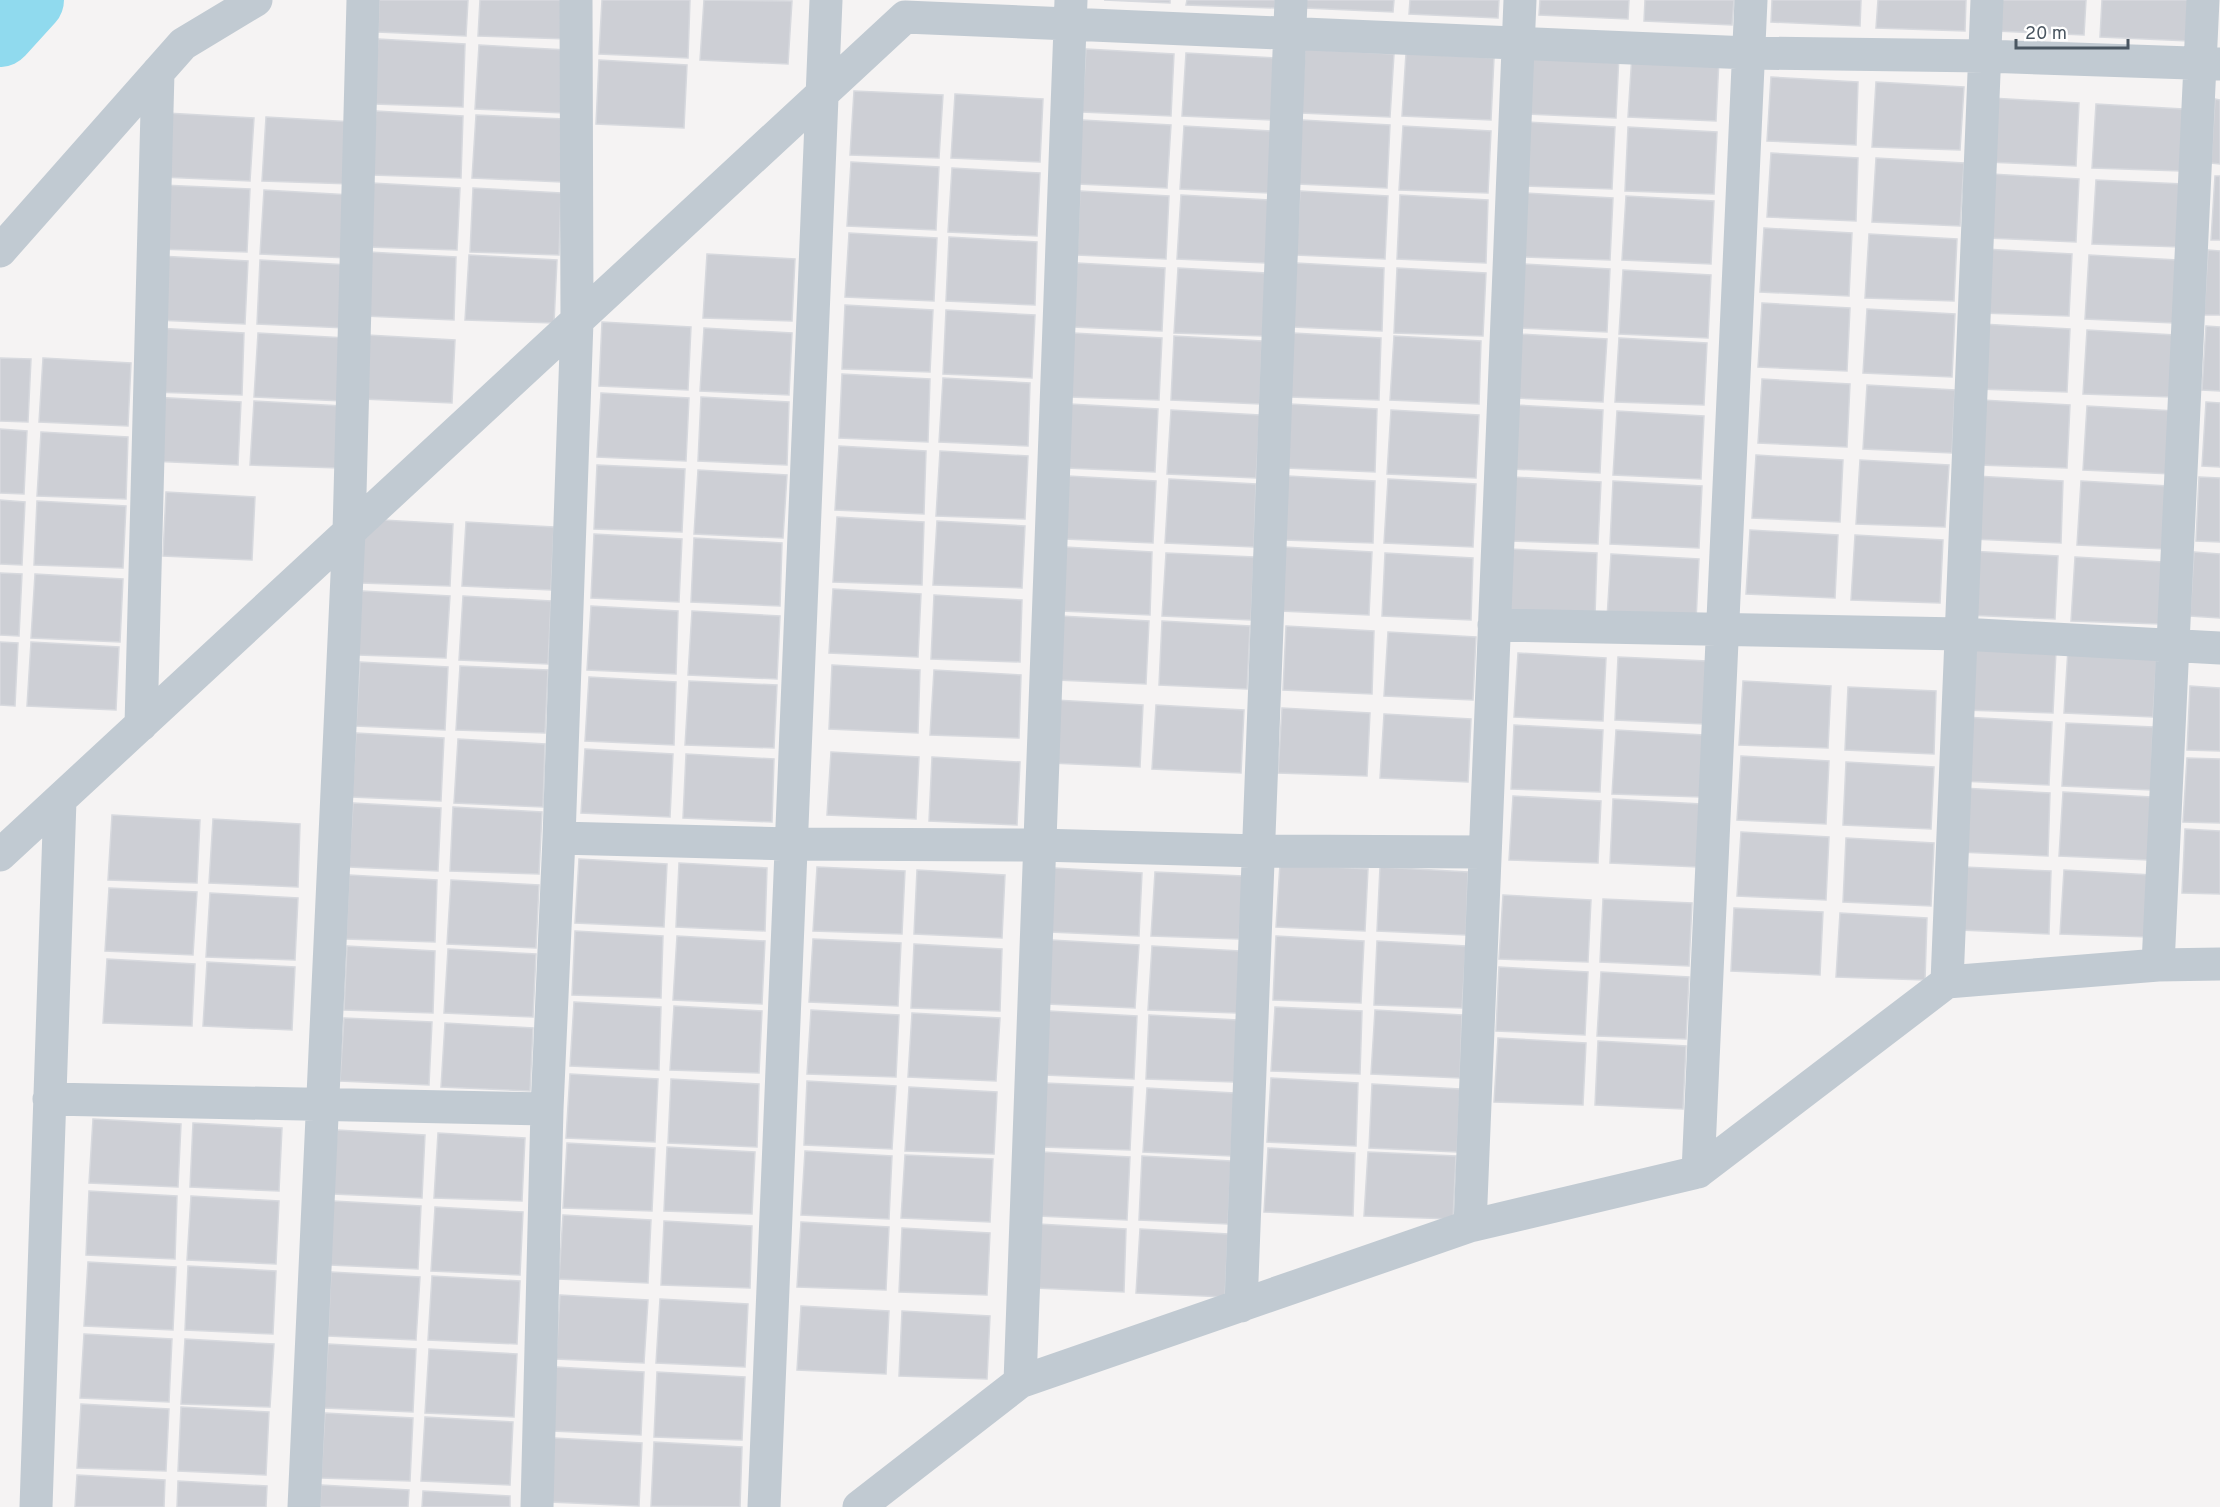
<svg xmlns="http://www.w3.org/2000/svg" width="2220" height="1507" font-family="Overpass,sans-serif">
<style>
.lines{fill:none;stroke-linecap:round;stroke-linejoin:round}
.river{stroke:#90daee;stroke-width:68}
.building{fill:#cdcfd5;stroke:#d7d9de;stroke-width:1.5}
.minor{stroke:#c1cad2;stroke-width:33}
</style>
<rect width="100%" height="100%" fill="#f5f3f3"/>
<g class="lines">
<path class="river" d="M0,33l30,-33"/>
</g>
<path class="building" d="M379,0h89l-2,36 -88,-4z
M480,0h88l-1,39 -89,-3z
M602,0h88l-2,58 -89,-4z
M704,0l88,1 -4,63 -88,-4z
M1104,0h66v3z
M1187,0h88v8l-89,-3z
M1305,0h89l-1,12 -88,-4z
M1410,0h89l-1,18 -89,-4z
M1540,0h89l-1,19 -89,-4z
M1645,0h89l-2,25 -88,-4z
M1772,0h89l-1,26 -89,-4z
M1878,0h88l-1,31 -89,-3z
M1997,0h89l-2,35 -88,-4z
M2102,0h89l-2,41 -89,-4z
M378,39l87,5 -2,63 -89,-3z
M479,45l88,5 -3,63 -89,-4z
M1086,49l88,5 -3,62 -89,-4z
M1305,49l89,5 -4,63 -89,-4z
M1531,50l88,5 -3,63 -89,-4z
M1186,53l89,5 -4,62 -89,-4z
M1406,53l88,5 -3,62 -89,-4z
M1632,54l87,5 -3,62 -88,-4z
M599,60l88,5 -3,63 -88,-4z
M1771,77l87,5 -2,63 -89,-4z
M1876,82l88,5 -4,63 -88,-3z
M854,91l89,4 -4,63 -89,-3z
M955,94l88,5 -3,63 -89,-4z
M1991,98l88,5 -3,63 -89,-4z
M2215,99l5,1v64l-9,-1z
M2096,104l87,5 -2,62 -89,-3z
M376,111l87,5 -2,62 -89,-3z
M166,113l88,5 -4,63 -88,-4z
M476,115l88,4 -3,63 -89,-4z
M266,117l88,5 -3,62 -89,-3z
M1082,120l89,5 -4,63 -89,-4z
M1302,120l88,5 -3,63 -89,-4z
M1527,122l88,5 -3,62 -89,-3z
M1184,126l87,5 -2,62 -89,-4z
M1403,126l88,5 -3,62 -89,-3z
M1628,127l89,5 -3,62 -89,-3z
M1771,153l87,5 -2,63 -89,-4z
M1876,158l88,5 -4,63 -88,-4z
M851,162l88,5 -3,63 -89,-4z
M952,168l88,5 -3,63 -89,-4z
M1991,174l88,5 -3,63 -89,-4z
M2215,176h5v64h-9z
M2096,180l87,4 -2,63 -89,-3z
M372,183l88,5 -3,62 -89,-3z
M162,185l88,4 -3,63 -89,-3z
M473,188l88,5 -2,62 -89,-3z
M264,190l87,5 -3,63 -88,-4z
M1080,191l89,5 -3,63 -89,-4z
M1300,191l88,5 -3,63 -89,-4z
M1525,193l88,5 -3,62 -89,-3z
M1181,195l88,5 -3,63 -89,-4z
M1400,195l88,5 -2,63 -89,-4z
M1626,196l88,5 -3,63 -89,-4z
M1764,228l88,5 -3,63 -89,-4z
M849,233l88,5 -3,63 -89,-4z
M1869,234l88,5 -3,62 -89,-3z
M949,237l88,5 -2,63 -89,-4z
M1984,249l88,5 -3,62 -88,-3z
M2208,250l12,1v64h-16z
M369,252l87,5 -2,63 -89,-4z
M707,254l88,5 -3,62 -89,-3z
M469,255l88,5 -3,63 -89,-3z
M2089,255l88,5 -3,63 -89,-4z
M160,256l88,5 -3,63 -89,-4z
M260,260l89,5 -3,63 -89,-4z
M1077,263l88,5 -3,63 -89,-4z
M1296,263l88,5 -2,63 -89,-4z
M1522,264l88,5 -3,63 -89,-4z
M1178,268l88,5 -3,63 -89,-3z
M1397,268l89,5 -3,63 -89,-3z
M1623,270l88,5 -3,63 -89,-4z
M1762,303l88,5 -3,63 -89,-4z
M845,305l88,5 -3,62 -88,-3z
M1867,309l88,5 -3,63 -89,-4z
M946,310l89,5 -3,63 -89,-4z
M602,322l89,5 -3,63 -89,-4z
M1982,324l88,5 -3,63 -88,-3z
M2206,326l14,1v64l-18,-1z
M156,328l88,5 -2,62 -89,-3z
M704,328l88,5 -3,62 -89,-4z
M2087,330l88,5 -3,62 -89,-3z
M258,333l88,5 -3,63 -89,-4z
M1073,333l89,5 -3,62 -89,-3z
M1293,333l88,5 -2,62 -89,-3z
M1519,334l88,5 -4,63 -88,-4z
M367,335l88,5 -3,63 -89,-4z
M1174,336l88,5 -2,63 -89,-4z
M1394,336l87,5 -2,63 -89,-4z
M1619,338l88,5 -3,62 -89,-3z
M0,358l31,1 -3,63 -28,-1z
M43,358l88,5 -3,63 -89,-4z
M842,374l88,5 -2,63 -89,-4z
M943,378l87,5 -2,63 -89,-4z
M1762,379l88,5 -3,63 -89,-4z
M1867,385l88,5 -3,63 -89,-4z
M601,393l88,5 -3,63 -89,-4z
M153,397l88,5 -3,63 -88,-4z
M701,397l88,5 -2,63 -89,-4z
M1982,400l88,5 -3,63 -88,-3z
M254,401l88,5 -3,62 -89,-3z
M2206,402l14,1v64l-18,-1z
M1070,404l88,5 -3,63 -88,-4z
M1290,404l87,5 -2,63 -89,-4z
M1515,405l88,5 -3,63 -89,-4z
M2087,406l88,5 -3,63 -89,-4z
M1171,410l89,5 -4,63 -89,-4z
M1391,410l88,5 -3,63 -89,-4z
M1617,411l87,5 -3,63 -88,-4z
M0,429l27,2 -3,63 -24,-1z
M41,432l87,5 -2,62 -89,-3z
M839,446l87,5 -2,63 -89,-4z
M940,451l88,5 -3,63 -89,-3z
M1756,455l87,5 -3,62 -88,-4z
M1860,460l89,5 -4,62 -89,-3z
M597,465l88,4 -3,63 -88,-3z
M698,470l89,5 -4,63 -89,-4z
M1068,476l88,5 -3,62 -88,-4z
M1288,476l87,5 -2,62 -89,-3z
M1975,476l88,5 -2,62 -89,-4z
M1513,477l88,5 -3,62 -89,-3z
M2199,477l21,1v64l-24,-1z
M1169,479l87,5 -2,63 -89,-4z
M1388,479l88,5 -3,63 -89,-4z
M1613,481l89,5 -3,62 -89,-4z
M2081,481l87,5 -3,63 -88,-4z
M166,492l89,5 -3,63 -89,-4z
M0,500l25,2 -3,63 -22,-1z
M37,501l89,5 -3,62 -89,-3z
M837,517l87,5 -2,63 -89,-3z
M365,519l88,5 -3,62 -89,-3z
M937,521l88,5 -3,62 -89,-3z
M466,522l88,5 -3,63 -89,-4z
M1750,530l88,5 -3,63 -89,-4z
M594,534l88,5 -3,63 -88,-4z
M1855,535l88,5 -3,63 -89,-3z
M694,538l88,5 -2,63 -89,-4z
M1065,547l87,5 -2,63 -89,-4z
M1284,547l88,5 -3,63 -89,-4z
M1509,549l88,4 -2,63 -89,-3z
M1970,551l88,5 -3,63 -89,-4z
M2194,552l26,2v64l-30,-2z
M1166,553l88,4 -3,63 -89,-4z
M1385,553l88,5 -2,62 -89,-4z
M1611,554l88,5 -3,62 -89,-3z
M2075,557l88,5 -3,62 -89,-3z
M0,573l22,1 -3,62 -19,-1z
M35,574l88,5 -3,63 -89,-4z
M833,589l88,5 -3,63 -89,-4z
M362,591l88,5 -4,62 -88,-3z
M934,595l88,5 -2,62 -89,-3z
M463,596l88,5 -3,63 -89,-4z
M591,606l87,5 -2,63 -89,-4z
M692,611l88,5 -3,63 -89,-4z
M1061,616l88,5 -3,63 -89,-4z
M1162,621l88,5 -3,63 -88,-4z
M1286,626l88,5 -2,63 -89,-4z
M1388,632l88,5 -3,63 -89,-4z
M0,642l18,1 -3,63 -15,-1z
M31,642l88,5 -3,63 -89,-4z
M1968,646l88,5 -3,62 -89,-3z
M2068,649l89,5 -4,63 -89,-4z
M1518,653l88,5 -3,63 -89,-4z
M1618,657l89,4 -3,63 -89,-4z
M360,662l88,5 -3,63 -89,-4z
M832,665l88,5 -2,63 -89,-4z
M460,666l88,4 -3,63 -89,-3z
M934,670l87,5 -2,63 -89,-3z
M589,677l87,5 -2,63 -89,-4z
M689,681l88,4 -3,63 -89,-3z
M1743,681l88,5 -3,62 -89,-3z
M2190,686l30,2v63l-33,-1z
M1848,687l88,4 -2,63 -89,-4z
M1055,700l88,5 -3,62 -89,-4z
M1156,705l88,5 -3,63 -89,-4z
M1282,708l88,5 -3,63 -89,-3z
M1384,714l87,5 -3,63 -88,-4z
M1964,717l88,5 -3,63 -89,-4z
M2066,723l87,4 -2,63 -89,-4z
M1514,725l89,5 -3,62 -89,-3z
M1616,730l88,5 -3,62 -89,-3z
M356,733l88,5 -3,63 -89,-4z
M458,739l87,5 -2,63 -89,-4z
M585,749l88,5 -3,63 -89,-4z
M831,752l88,5 -3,62 -89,-4z
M686,754l88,5 -2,63 -89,-4z
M1741,756l88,5 -3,63 -89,-4z
M932,757l88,5 -3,63 -88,-4z
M2187,758l33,1v64l-37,-1z
M1846,762l88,5 -3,62 -88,-4z
M1962,788l88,5 -2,63 -89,-4z
M2063,792l88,5 -3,63 -89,-4z
M1513,796l88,5 -3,62 -89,-3z
M1613,799l88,5 -3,63 -88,-4z
M353,803l88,5 -3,63 -89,-4z
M453,807l89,5 -3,62 -89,-3z
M112,815l88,5 -3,63 -89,-3z
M213,819l87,5 -2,63 -89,-4z
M2185,829l35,2v63l-38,-1z
M1741,832l88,5 -3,63 -89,-4z
M1846,838l88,5 -3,63 -88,-4z
M579,859l88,5 -3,63 -89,-4z
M679,863l88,5 -2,63 -89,-4z
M1280,864l88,5 -3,62 -89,-4z
M817,867l88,4 -3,63 -89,-3z
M1380,867l88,5 -2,63 -89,-4z
M1964,867l87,4 -2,63 -89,-4z
M1054,868l88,5 -3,63 -89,-4z
M917,870l88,5 -3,63 -88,-4z
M2064,870l88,5 -3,62 -89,-3z
M1155,872l88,4 -4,63 -88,-3z
M349,875l88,5 -2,62 -89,-3z
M451,880l88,5 -3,63 -89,-4z
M109,888l88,4 -4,63 -88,-4z
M210,893l88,5 -3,62 -89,-3z
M1503,895l88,5 -3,62 -89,-3z
M1603,899l89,4 -3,63 -89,-4z
M1734,908l89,4 -3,63 -89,-4z
M1840,913l87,5 -2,62 -89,-3z
M575,931l88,5 -2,62 -89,-3z
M677,936l88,5 -3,63 -89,-4z
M1276,936l88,5 -3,62 -88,-3z
M813,939l88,4 -3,63 -89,-4z
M1051,940l88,5 -4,63 -88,-4z
M1377,941l89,5 -4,62 -88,-3z
M914,944l88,5 -2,62 -89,-3z
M347,946l88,5 -2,62 -89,-3z
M1152,946l88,5 -3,62 -89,-3z
M448,949l88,5 -3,63 -89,-4z
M107,959l88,5 -3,62 -89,-3z
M207,962l88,5 -3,63 -89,-4z
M1499,967l89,5 -3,63 -89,-4z
M1601,972l88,5 -3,62 -89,-3z
M574,1002l87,5 -2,63 -89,-4z
M674,1006l88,5 -3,62 -89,-3z
M1275,1007l87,4 -2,63 -89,-3z
M811,1010l88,5 -3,62 -89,-3z
M1375,1010l87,5 -2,63 -89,-4z
M1049,1011l88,5 -3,63 -89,-4z
M912,1013l88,5 -4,63 -88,-4z
M1149,1015l88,5 -3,62 -88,-3z
M344,1018l88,4 -3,63 -89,-4z
M445,1023l88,5 -3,63 -89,-4z
M1498,1038l88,5 -3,62 -89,-3z
M1598,1041l88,5 -3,63 -88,-4z
M570,1074l88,5 -3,63 -89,-4z
M1271,1078l87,5 -2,63 -89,-4z
M671,1079l88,5 -2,63 -89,-4z
M807,1081l89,5 -4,63 -88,-4z
M1045,1083l88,4 -3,63 -88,-3z
M1372,1084l88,5 -3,63 -88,-4z
M909,1087l88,5 -3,62 -89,-3z
M1147,1088l87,5 -3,63 -88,-4z
M93,1119l88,5 -3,63 -89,-4z
M193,1123l89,5 -3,63 -89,-4z
M337,1130l88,5 -3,63 -89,-4z
M438,1133l87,5 -3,63 -88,-3z
M567,1143l88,5 -3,63 -89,-3z
M667,1147l88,5 -3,62 -88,-3z
M1268,1148l87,5 -2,63 -89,-4z
M805,1151l87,5 -3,63 -88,-4z
M1042,1152l88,5 -3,63 -89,-4z
M1368,1152l88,4 -3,63 -89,-3z
M905,1155l88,4 -3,63 -89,-4z
M1142,1156l89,5 -3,63 -89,-4z
M89,1191l88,5 -2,63 -89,-4z
M191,1196l88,5 -3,63 -89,-4z
M333,1201l88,5 -3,63 -88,-4z
M435,1207l88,5 -3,63 -89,-4z
M563,1215l88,5 -3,63 -89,-4z
M664,1221l88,5 -2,62 -89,-3z
M801,1222l88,5 -3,63 -89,-3z
M1038,1224l88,5 -2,63 -89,-4z
M902,1228l88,5 -3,62 -88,-3z
M1140,1229l88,5 -3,63 -89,-4z
M88,1262l88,5 -3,63 -89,-4z
M188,1266l88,5 -3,63 -88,-4z
M331,1272l89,5 -4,63 -88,-4z
M432,1276l88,5 -3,63 -89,-4z
M560,1295l88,5 -4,63 -88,-4z
M660,1299l88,5 -3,63 -89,-4z
M801,1306l88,5 -3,63 -89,-4z
M902,1311l88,5 -3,63 -88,-3z
M84,1334l88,5 -3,63 -89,-4z
M185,1339l89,5 -4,63 -89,-3z
M328,1344l88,5 -3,63 -89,-4z
M429,1349l88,5 -3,63 -89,-4z
M556,1367l88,5 -3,63 -89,-4z
M657,1372l88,5 -3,63 -88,-3z
M81,1404l88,5 -3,62 -89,-3z
M181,1407l88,5 -3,63 -88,-4z
M325,1413l88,5 -3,63 -89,-3z
M425,1417l88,5 -3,63 -89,-4z
M554,1438l88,5 -3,63 -89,-4z
M654,1442l88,5 -2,60 -89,-1z
M77,1475l88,5 -1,27h-89z
M178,1481l89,5 -1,21h-89z
M321,1485l88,5 -1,17h-88z
M423,1491l87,5v11h-88z"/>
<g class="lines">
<path class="minor" d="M0,251l183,-207 73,-44
M1494,625l467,9 259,14
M141,725l17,-653
M559,838l232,6 248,1 220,6 226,1
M0,855l905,-838 844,36 235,3 236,8
M2158,965l45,-965
M1947,982l40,-982
M49,1099l498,10
M1698,1172l53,-1172
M1470,1226l50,-1226
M1241,1306l50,-1306
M1020,1382l51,-1382
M36,1507l24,-707
M304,1507l45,-975 14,-532
M537,1507l10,-398 12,-271 18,-517 -1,-321
M764,1507l62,-1507
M859,1507l161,-125 450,-156 228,-54 249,-190 211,-17 62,-1"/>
</g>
<path d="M2016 39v9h112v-9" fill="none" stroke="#4a5661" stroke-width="3"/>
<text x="2025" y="39" font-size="18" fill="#4a5661" stroke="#ffffff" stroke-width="4.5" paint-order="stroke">20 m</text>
</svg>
